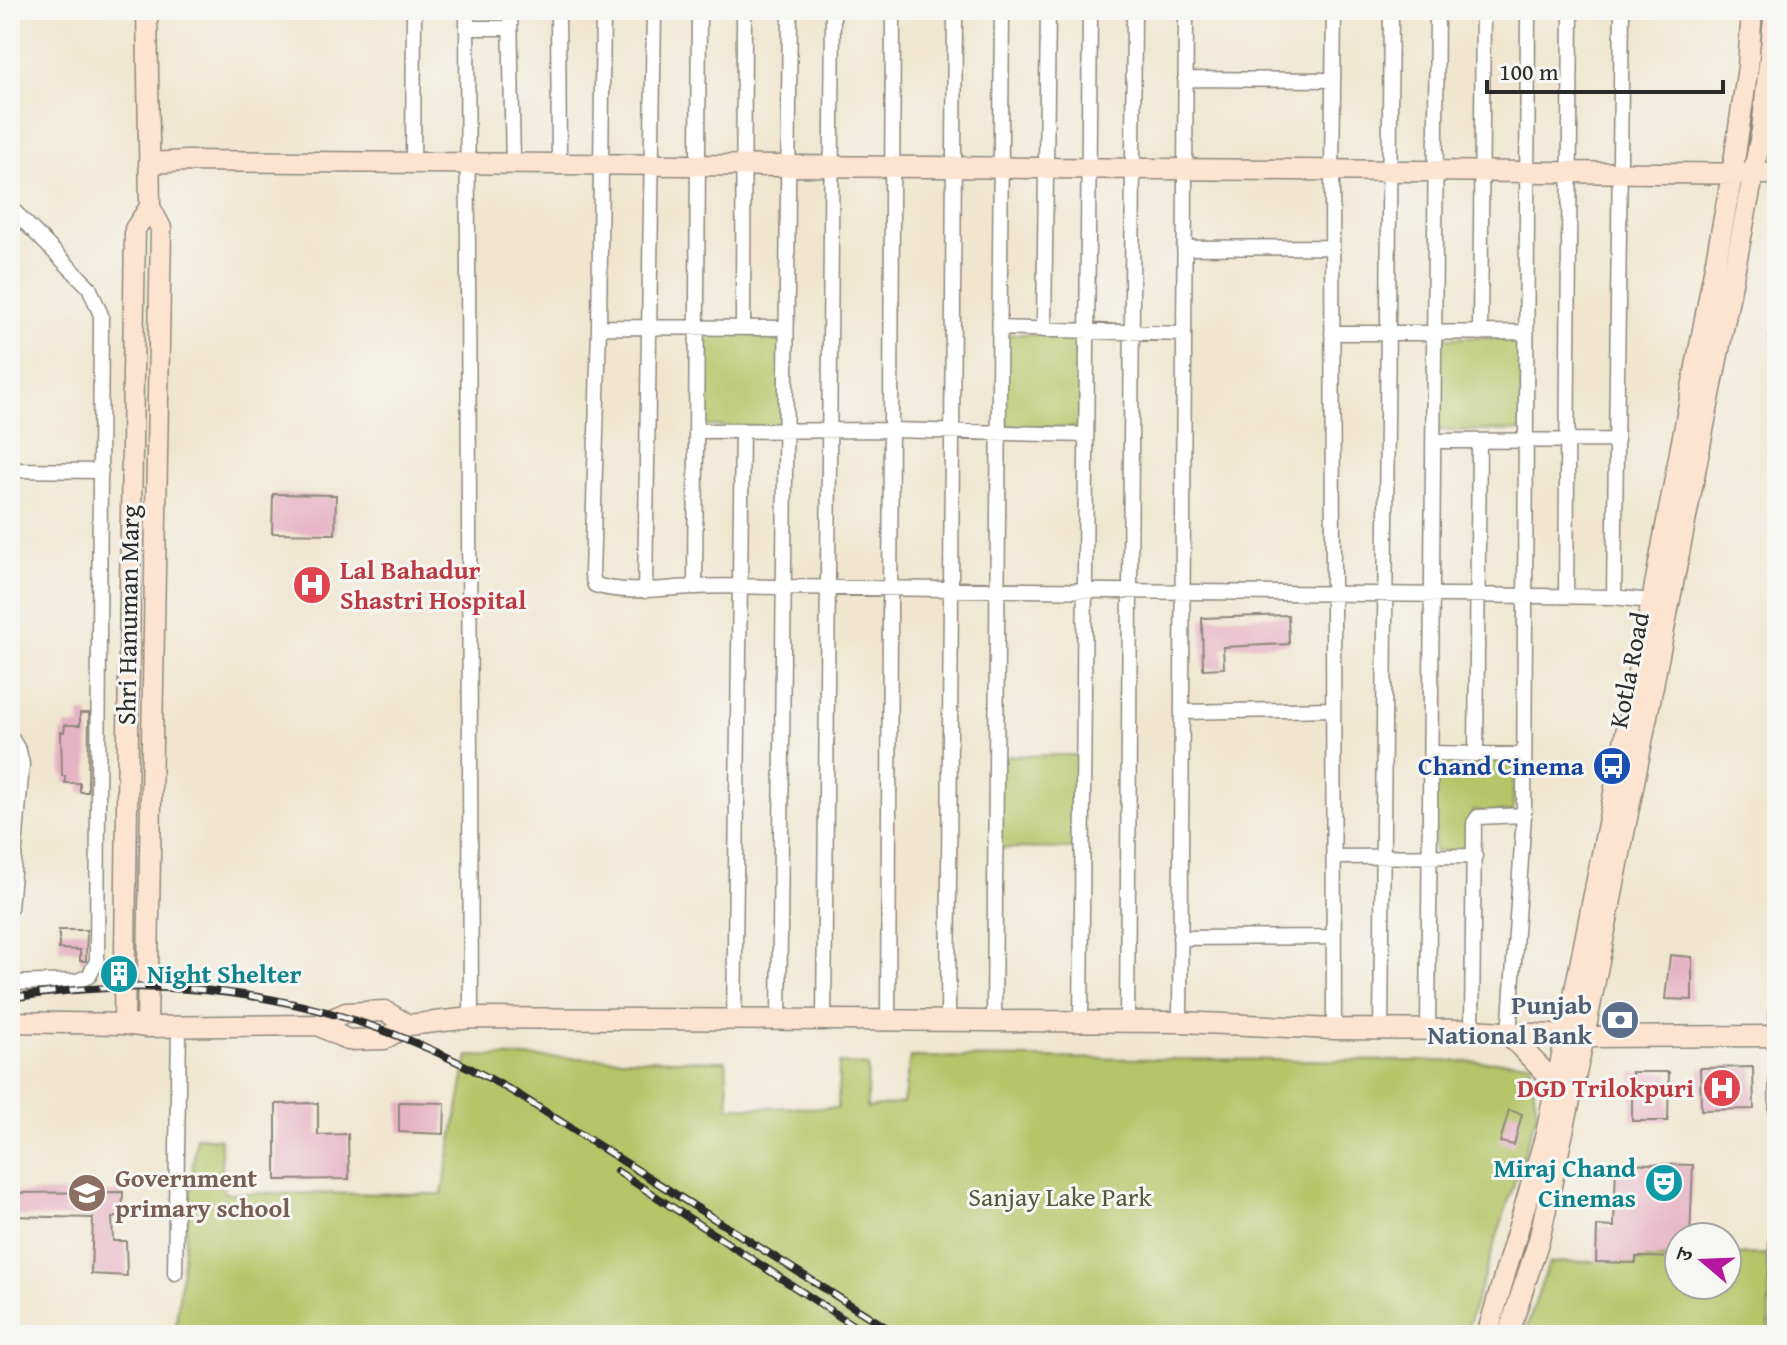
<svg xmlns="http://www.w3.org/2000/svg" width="1787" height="1345" font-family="'Gentium Book Plus','Noto Serif Devanagari',serif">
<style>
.green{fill:#b5c568;stroke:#70784a;stroke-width:2}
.building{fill:#e6b3c4}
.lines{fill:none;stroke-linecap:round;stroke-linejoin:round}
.street-casing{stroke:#8e887d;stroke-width:17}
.secondary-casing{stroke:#8e887d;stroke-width:23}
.street{stroke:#fff;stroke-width:14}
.secondary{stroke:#fde4d1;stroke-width:20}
.rail-casing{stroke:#2b2b2b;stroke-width:8}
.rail{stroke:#f6f6f2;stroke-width:5;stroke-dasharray:15;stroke-linecap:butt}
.labels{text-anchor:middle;stroke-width:6;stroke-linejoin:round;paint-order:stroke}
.health-label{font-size:26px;font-weight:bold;fill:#be3a42;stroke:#f6f6f2;text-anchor:start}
.street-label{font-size:26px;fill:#2b2b2b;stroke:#f6f6f2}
.transit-label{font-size:26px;font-weight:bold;fill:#164399;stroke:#f6f6f2;text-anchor:end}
.culture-label{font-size:26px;font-weight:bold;fill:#0d838f;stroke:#f6f6f2;text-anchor:start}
.service-label{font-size:26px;font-weight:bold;fill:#4e5e75;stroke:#f6f6f2;text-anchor:end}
.education-label{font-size:26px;font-weight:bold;fill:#785e54;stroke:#f6f6f2;text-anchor:start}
.park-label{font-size:26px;fill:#54593d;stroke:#f6f6f2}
</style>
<rect width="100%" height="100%" fill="#f6f6f2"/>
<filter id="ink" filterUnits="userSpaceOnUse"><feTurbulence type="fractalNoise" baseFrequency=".0125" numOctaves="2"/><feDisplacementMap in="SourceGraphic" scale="16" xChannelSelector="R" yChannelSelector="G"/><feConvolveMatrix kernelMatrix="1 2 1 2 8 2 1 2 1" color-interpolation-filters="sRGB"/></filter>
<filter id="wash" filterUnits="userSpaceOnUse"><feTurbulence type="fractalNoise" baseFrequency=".006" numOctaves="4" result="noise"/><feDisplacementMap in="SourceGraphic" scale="32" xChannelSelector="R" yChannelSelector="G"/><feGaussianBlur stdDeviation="1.8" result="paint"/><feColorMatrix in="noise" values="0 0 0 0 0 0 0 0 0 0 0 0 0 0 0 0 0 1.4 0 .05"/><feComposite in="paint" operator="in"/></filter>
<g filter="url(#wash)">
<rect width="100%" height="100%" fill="#f0e6cf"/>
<path class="green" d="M700,333h83l-2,94 -82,-1z
M1003,334l78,1 -1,93 -78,-1z
M1522,337l-1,94 -83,-1 1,-92z
M1081,755l-2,94 -82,-1 1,-92z
M1435,758h79l-1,54 -41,-1 -1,40h-37z
M468,1056l258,5 3,46 109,1 1,-45 29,3 -1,42 36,-5 7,-46 620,5 7,51 -72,222h-1290l21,-198 24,2 4,54 218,1z
M1769,1254v81h-245l25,-72 130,-5v27h48v-30z"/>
<g id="blocks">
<path class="building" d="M273,494l63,1 -1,39 -63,-1z
M1288,615l1,29 -66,3 1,21 -21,1 -1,-51z
M80,713h9l-1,79h-8v-9h-15v-7h-3l-1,-44h3l1,-7h15z
M59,930h28l-1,31h-6v-11l-21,-1z
M1670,955l22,2v43l-27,-1z
M1753,1067l1,42 -53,1 -1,-42z
M1632,1072h37l-1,49h-36z
M399,1102l46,1 -1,31 -45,-2z
M318,1103v32l30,-1 1,45 -73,1v-76z
M1509,1110l13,4 -8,31 -14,-3z
M1616,1163l77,2 -3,72h-11v21l-43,-1v6l-40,-1 1,-36 17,1z
M123,1192l-1,24 -10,2 1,23h13l1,35 -36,-2 2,-56 -83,-2v-23z"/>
</g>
</g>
<g filter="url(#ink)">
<use href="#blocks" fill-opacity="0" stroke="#8e887d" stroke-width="2"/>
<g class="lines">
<defs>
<path id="street" d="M467,10l4,1008
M510,10l3,155
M558,10l1,155
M603,10l-4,317 -7,248 3,10c34,10 66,3 100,2 30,-2 59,0 89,0l830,10 44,5
M467,28h43
M1185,79l148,1
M413,164l1,-154
M10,207l79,80 12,28 -4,646 -8,15 -12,5 -67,2
M1184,248l148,-1
M599,327l187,1
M743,328l1,-318
M1000,328l183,6
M1044,330l4,-320
M1332,333l194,-1
M1480,333l3,-323
M1777,338v2
M696,431l195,-1 195,5
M1433,441l184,-1
M10,470l91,1
M695,587l4,-577
M645,591l9,-581
M1566,596l5,-586
M1614,597l8,-587
M1182,712l151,-3
M10,736l9,15 3,13 -12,144
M1431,753l93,2
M1476,754l3,-312
M1334,857l141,-1
M1180,938l154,-1
M734,1021l8,-590
M779,1021l11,-1011
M824,1021l9,-1011
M888,1021l5,-1011
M948,1021l7,-1011
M994,1021l8,-1011
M1081,1022l9,-1012
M1127,1022l7,-1012
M1180,1022l6,-1012
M1334,1029l-2,-858 2,-161
M1381,1030l10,-1020
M1472,1030l2,-207 4,-6 46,-2
M1428,1032l9,-1022
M1509,1035l15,-220 4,-805
M175,1273l4,-246
M1776,1335l1,-448"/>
<path id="secondary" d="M147,10l3,197 11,21 -14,799
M149,163l38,-2 1590,13
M10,1022l114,2 23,3 171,-2 28,-12 39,-2 23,14
M124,1024l11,-795 15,-22
M318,1025l30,15 36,-1 24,-14 63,-7 709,4 154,7 138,1 112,7 193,-1
M1509,1035l47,49
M1487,1335l59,-201 20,-98 86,-435 80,-426 16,-108 4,-57
M1508,1335l31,-95 45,-203 169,-861 9,-46 13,-120"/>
</defs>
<use href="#street" class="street-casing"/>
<use href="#secondary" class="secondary-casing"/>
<use href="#street" class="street"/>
<use href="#secondary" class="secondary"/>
<defs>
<path id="rail" d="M10,998c182,-30 348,2 507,96l381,241
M617,1171l251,164"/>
</defs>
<use href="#rail" class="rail-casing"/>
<use href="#rail" class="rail"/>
</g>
</g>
<defs>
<symbol id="hospital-disc" viewBox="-11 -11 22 22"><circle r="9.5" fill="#e0444e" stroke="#f6f6f2"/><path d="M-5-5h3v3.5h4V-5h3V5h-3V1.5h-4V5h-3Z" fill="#fff"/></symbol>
<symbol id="bus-disc" viewBox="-11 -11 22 22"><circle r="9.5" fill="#1a4fb4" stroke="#f6f6f2"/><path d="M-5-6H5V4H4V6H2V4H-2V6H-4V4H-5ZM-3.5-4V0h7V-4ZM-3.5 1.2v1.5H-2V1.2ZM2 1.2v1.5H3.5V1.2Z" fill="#fff"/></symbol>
<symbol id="building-disc" viewBox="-11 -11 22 22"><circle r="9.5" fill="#0f9aa8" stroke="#f6f6f2"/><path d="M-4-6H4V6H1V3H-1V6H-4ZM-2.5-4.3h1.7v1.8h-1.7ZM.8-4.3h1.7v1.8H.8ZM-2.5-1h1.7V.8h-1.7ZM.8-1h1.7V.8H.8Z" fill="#fff"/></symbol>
<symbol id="bank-disc" viewBox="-11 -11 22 22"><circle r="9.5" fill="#5c6f8a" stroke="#f6f6f2"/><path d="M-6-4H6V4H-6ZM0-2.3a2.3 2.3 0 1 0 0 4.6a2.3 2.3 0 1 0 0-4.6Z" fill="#fff"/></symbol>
<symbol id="theatre-disc" viewBox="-11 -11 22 22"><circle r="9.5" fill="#0f9aa8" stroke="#f6f6f2"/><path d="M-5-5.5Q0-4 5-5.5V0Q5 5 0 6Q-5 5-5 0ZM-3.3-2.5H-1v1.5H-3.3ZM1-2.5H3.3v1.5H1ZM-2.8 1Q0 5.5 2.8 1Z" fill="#fff"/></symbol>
<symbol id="school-disc" viewBox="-11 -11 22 22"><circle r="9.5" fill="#8d6e63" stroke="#f6f6f2"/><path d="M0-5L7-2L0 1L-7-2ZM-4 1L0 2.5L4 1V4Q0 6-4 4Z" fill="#fff"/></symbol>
</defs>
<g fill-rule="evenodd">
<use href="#hospital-disc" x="290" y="563" width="44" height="44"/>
<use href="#bus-disc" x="1590" y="744" width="44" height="44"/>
<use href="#building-disc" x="97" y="952" width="44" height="44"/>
<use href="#bank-disc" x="1598" y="998" width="44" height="44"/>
<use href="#hospital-disc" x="1700" y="1066" width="44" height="44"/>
<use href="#theatre-disc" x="1642" y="1161" width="44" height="44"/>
<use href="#school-disc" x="65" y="1171" width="44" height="44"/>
</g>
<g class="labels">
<g class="health-label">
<text x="340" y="579">Lal Bahadur<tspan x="340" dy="30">Shastri Hospital</tspan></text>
<text x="1694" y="1097" text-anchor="end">DGD Trilokpuri</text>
</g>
<g class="street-label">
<text transform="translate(128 615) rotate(-89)" y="9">Shri Hanuman Marg</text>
<text transform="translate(1629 670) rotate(-79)" y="9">Kotla Road</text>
</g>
<g class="transit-label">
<text x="1584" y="775">Chand Cinema</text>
</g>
<g class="culture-label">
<text x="147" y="983">Night Shelter</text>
<text x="1636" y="1177" text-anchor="end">Miraj Chand<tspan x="1636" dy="30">Cinemas</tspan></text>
</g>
<g class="service-label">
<text x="1592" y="1014">Punjab<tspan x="1592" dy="30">National Bank</tspan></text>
</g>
<g class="education-label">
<text x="115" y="1187">Government<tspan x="115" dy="30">primary school</tspan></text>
</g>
<g class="park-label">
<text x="1060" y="1206">Sanjay Lake Park</text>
</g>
</g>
<rect width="1787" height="1345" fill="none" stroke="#f6f6f2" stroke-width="40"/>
<g transform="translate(1703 1261) rotate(289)"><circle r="38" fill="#f6f6f2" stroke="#a5a5a2" stroke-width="2"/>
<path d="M0-6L14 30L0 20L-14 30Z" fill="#b5179e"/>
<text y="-12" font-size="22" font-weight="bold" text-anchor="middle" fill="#2b2b2b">उ</text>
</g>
<path d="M1487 80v12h236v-12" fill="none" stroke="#2b2b2b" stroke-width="4"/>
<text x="1499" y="80" font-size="24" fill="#2b2b2b" stroke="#f6f6f2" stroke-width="6" paint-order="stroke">100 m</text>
</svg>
